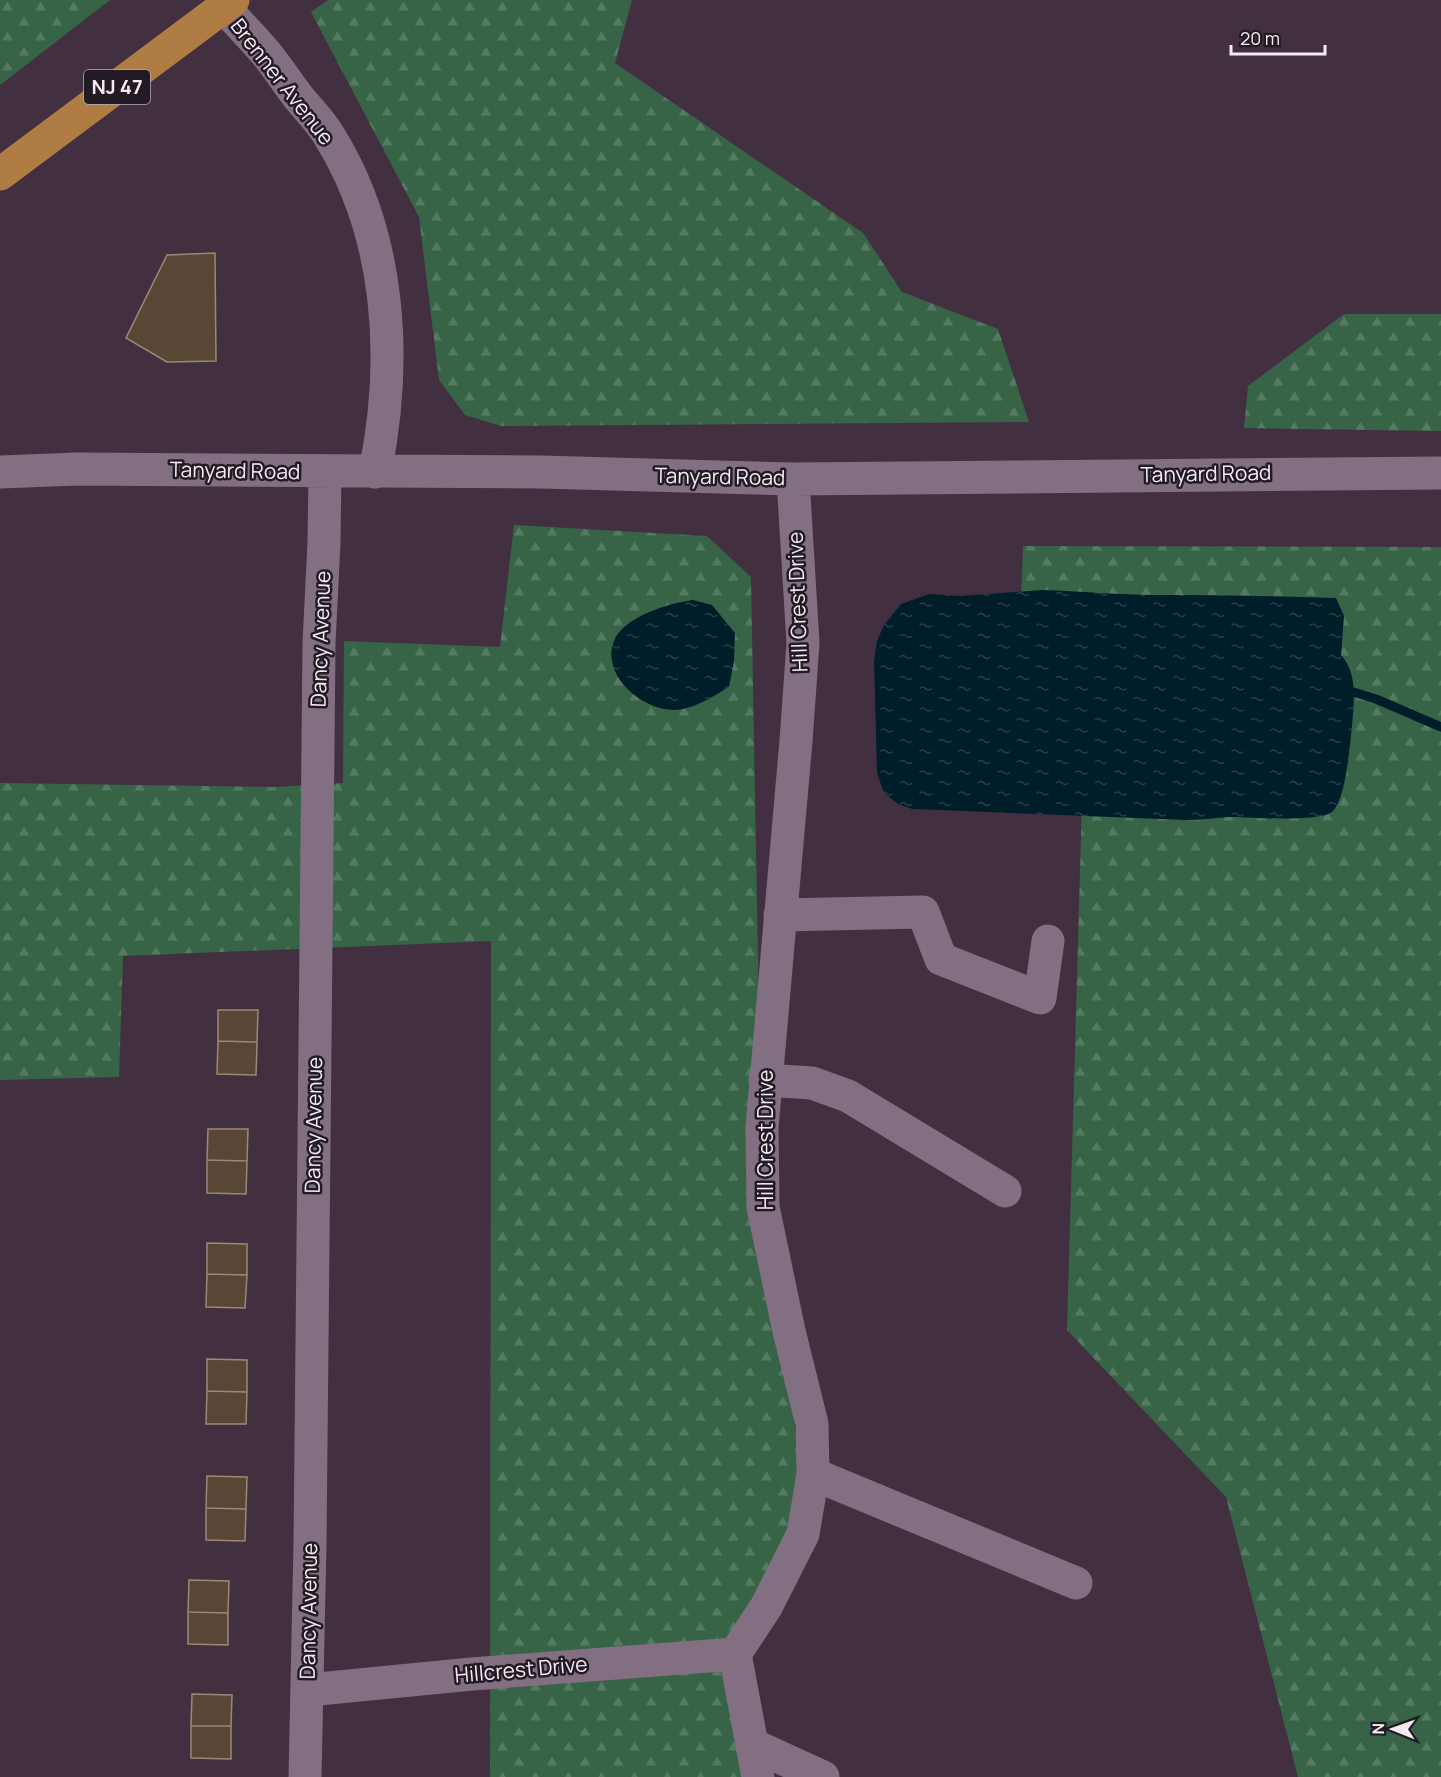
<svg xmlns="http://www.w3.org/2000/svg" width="1441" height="1777" font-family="Manrope,sans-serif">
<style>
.forest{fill:url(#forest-firs)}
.water{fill:url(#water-ripples)}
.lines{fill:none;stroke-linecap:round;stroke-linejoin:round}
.stream{stroke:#001e2a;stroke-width:9}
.building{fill:#594635;stroke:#9d8875;stroke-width:1.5}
.minor{stroke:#836f82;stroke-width:33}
.major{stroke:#af7d44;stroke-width:33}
.labels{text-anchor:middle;stroke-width:5;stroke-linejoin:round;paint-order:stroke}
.shield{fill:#231b23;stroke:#b6abb5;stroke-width:1.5}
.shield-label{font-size:20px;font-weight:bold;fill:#f5e9f4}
.street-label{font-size:21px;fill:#f5e9f4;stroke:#231b23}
</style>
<defs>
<pattern id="forest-firs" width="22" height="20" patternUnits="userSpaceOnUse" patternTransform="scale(1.5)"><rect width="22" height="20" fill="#376447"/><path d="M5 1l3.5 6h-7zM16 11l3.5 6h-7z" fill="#557a62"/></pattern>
<pattern id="water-ripples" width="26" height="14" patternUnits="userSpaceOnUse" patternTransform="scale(1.5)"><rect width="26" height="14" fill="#001e2a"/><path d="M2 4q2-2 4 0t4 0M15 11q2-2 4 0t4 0" fill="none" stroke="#263f4a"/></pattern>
</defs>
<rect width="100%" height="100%" fill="#423041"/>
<path class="forest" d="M0,0h110l-110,85z
M328,0h304l-17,63 248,170 39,59 96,37 31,93 -528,4 -36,-11 -26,-35 -20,-163 -108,-205z
M1344,314h97v117l-197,-3 4,-42z
M514,525l193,11 44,41 11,601 43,327 -69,151 30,121h-276l1,-836 -368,15 -4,121 -119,3v-297l275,4 68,-4 1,-142 156,6z
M1023,546l418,1v1230h-143l-72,-280 -159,-167 15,-529 -62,-171z"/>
<path class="water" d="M1042,590c38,1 77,5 115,5 59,0 119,1 179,3l8,18 -3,39c17,18 13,47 11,71 -2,18 -6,72 -19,85 -12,12 -85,6 -105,6 -14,1 -28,3 -42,3l-274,-11 -14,-5 -14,-11 -7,-20 -3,-112 3,-20 7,-16 17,-21 28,-10 31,2z
M693,600l19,5 23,28 -1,28 -5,26c-14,8 -30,19 -46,22 -34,8 -84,-32 -69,-68 9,-24 55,-38 79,-41z"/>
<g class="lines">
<path class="stream" d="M1344,689l32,10 65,28"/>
</g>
<path class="building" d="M215,253l1,108 -49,1 -41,-24 41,-83z
M218,1010h40l-1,32 -39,-1z
M218,1041l39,1 -1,33 -39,-1z
M208,1129h40l-1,32 -40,-1z
M207,1160l40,1 -1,33 -39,-1z
M207,1243l40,1v31l-40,-1z
M207,1274l40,1 -2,33 -39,-1z
M207,1359l40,1v32l-40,-1z
M207,1391l40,1 -1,32h-40z
M207,1476l40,1 -1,32 -40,-1z
M206,1508l40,1 -1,32 -39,-1z
M189,1580l40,1 -1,32 -40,-1z
M188,1612l40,1v32l-40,-1z
M192,1694l40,1 -1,31h-40z
M191,1726h40v33l-40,-1z"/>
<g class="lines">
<path class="minor" d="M224,7c13,15 27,29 40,44 13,15 23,32 35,47 10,12 21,23 29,36 63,100 70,225 47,338
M0,472l77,-3 464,3 252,7 648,-6
M780,915l143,-3 18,47 99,39 8,-57
M765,1080l47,3 36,13 157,95
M813,1474l263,109
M308,1690l164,-16 263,-20
M753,1745l70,32
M305,1777l5,-233 9,-901 5,-101 1,-70
M758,1777l-23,-123 31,-47 37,-73 10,-60 -1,-50 -23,-93 -26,-124 -1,-80 34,-386 7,-98 -10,-164"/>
<path class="major" d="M0,174l233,-174"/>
</g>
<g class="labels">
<rect class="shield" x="84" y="70" width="66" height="34" rx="4.5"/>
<g class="shield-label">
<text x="117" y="94">NJ 47</text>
</g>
<g class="street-label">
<text transform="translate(282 82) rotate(52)" y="7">Brenner Avenue</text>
<text transform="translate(235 471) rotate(1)" y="7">Tanyard Road</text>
<text transform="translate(1206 474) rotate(-1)" y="7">Tanyard Road</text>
<text transform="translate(720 477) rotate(1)" y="7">Tanyard Road</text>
<text transform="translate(798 602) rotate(-92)" y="7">Hill Crest Drive</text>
<text transform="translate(321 639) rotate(-88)" y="7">Dancy Avenue</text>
<text transform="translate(314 1125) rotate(-89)" y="7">Dancy Avenue</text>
<text transform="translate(766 1140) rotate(-90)" y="7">Hill Crest Drive</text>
<text transform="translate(309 1611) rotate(-89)" y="7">Dancy Avenue</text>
<text transform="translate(521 1670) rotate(-5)" y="7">Hillcrest Drive</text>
</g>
</g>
<g transform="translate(1393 1729) rotate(271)" stroke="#231b23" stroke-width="4.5" paint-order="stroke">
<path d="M0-4.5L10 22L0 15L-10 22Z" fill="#f5e9f4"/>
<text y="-9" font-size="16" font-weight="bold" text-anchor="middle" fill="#f5e9f4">N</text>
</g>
<path d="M1231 45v9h94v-9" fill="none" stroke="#f5e9f4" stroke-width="3"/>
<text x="1240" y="45" font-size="18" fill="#f5e9f4" stroke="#231b23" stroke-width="4.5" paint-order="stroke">20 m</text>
</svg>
